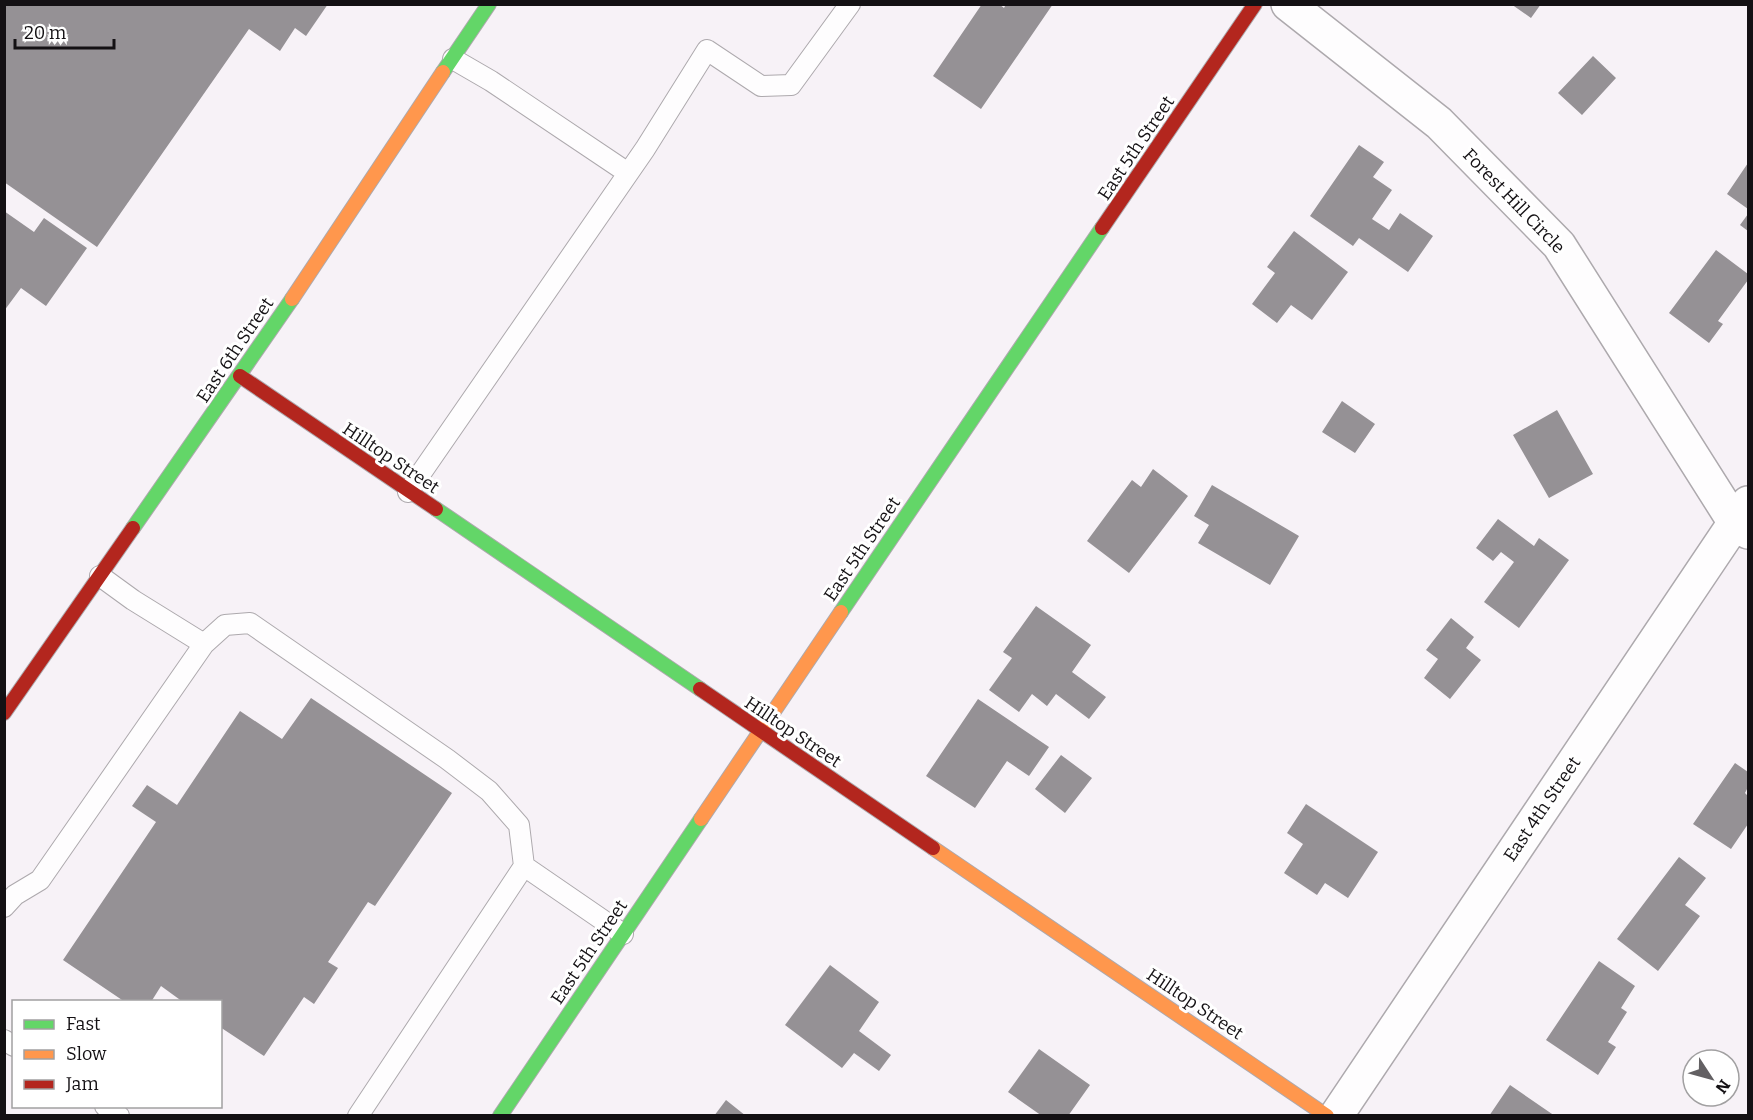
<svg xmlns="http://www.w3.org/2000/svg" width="1753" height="1120" font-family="Bitter,serif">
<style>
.building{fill:#959195}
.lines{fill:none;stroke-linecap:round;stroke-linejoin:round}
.lane-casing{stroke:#ada9ad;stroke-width:22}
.street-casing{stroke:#ada9ad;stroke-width:36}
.fast-casing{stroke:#ada9ad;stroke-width:16}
.slow-casing{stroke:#ada9ad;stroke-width:16}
.jam-casing{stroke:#ada9ad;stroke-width:16}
.lane{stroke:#fefdfe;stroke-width:20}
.street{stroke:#fefdfe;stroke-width:33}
.fast{stroke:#63d668;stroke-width:14}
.slow{stroke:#ff974d;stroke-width:14}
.jam{stroke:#b3261e;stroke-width:14}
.labels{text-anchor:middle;stroke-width:6;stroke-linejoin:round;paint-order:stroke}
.street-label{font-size:18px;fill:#141114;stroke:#fff}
</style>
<rect width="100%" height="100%" fill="#f7f2f7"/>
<path class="building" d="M4,4h324l-22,32 -11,-8 -15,23 -31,-22 -152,218 -93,-65z
M982,4h17l5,4 2,-4h47l-72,105 -48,-33z
M1511,4h30l-10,14z
M1593,56l23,22 -34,37 -24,-22z
M1359,145l25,17 -11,15 19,13 -20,29 17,11 11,-17 33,23 -25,36 -49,-34 -6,8 -43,-30z
M1748,163v46l-21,-15z
M4,211l30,21 10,-14 43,30 -41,58 -25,-18 -17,23z
M1748,214v17l-8,-6z
M1294,231l54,41 -36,48 -21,-15 -14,18 -25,-19 23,-31 -8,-6z
M1716,250l32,24v6l-30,41 5,3 -14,19 -40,-30z
M1342,401l33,23 -20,29 -33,-21z
M1557,410l36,64 -44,24 -36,-63z
M1153,469l35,27 -59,77 -42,-32 45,-61 9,7z
M1212,485l87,51 -29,49 -72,-42 11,-18 -15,-9z
M1498,519l36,27 5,-8 30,22 -50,68 -35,-26 30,-40 -13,-10 -8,9 -17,-13z
M1036,606l55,39 -19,27 34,25 -17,22 -33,-25 -9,12 -15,-12 -13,18 -30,-22 23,-32 -9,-6z
M1451,618l23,19 -8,11 15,12 -31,39 -26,-21 14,-19 -12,-9z
M311,698l141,95 -77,113 -7,-4 -40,60 10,6 -24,36 -10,-7 -40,59 -44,-29v-25h-37l-22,-16 -10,16h-26l-62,-42 93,-138 -24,-16 15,-21 30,20 63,-94 42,28z
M978,699l71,48 -20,29 -22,-15 -32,47 -49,-32z
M1061,755l31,23 -27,35 -30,-24z
M1735,763l13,9v15l-3,6 3,3v28l-17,25 -38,-25z
M1306,804l72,48 -30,46 -23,-15 -8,12 -33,-22 19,-29 -16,-11z
M1679,857l27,21 -21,27 15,11 -42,55 -41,-32z
M1599,961l36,25 -14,22 6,4 -19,30 8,5 -18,28 -52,-35z
M830,965l49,37 -20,29 32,24 -12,16 -25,-18 -12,15 -57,-43z
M1039,1049l51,36 -22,31h-26l-34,-24z
M1510,1085l45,31h-66z
M726,1100l20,16h-32z"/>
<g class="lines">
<defs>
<path id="lane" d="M453,59l38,22 137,92
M408,492l237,-343 62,-99 54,36 30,-1 59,-81
M100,576l33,24 71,44 21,-19 25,-2 197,136 42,32 30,34 5,41 99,68
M4,907l11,-12 25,-15 164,-236
M4,1040l10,6
M105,1106l14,10
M358,1116l166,-250"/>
<path id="street" d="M1288,4l151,119 120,122 176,278 13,9
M1336,1116l412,-613"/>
<path id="fast" d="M443,72l46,-68
M436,509l264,180
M133,528l159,-229
M841,612l261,-384
M500,1116l201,-297"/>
<path id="slow" d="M292,299l151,-227
M701,819l140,-207
M933,848l394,268"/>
<path id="jam" d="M1102,228l153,-224
M240,376l196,133
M700,689l233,159
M4,713l129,-185"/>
</defs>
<use href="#lane" class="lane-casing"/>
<use href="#street" class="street-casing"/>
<use href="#fast" class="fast-casing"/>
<use href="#slow" class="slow-casing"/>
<use href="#jam" class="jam-casing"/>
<use href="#lane" class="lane"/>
<use href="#street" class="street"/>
<use href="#fast" class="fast"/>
<use href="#slow" class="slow"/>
<use href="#jam" class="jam"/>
</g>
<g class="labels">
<g class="street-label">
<text transform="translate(1136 148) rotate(-56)" y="6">East 5th Street</text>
<text transform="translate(1514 201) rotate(46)" y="6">Forest Hill Circle</text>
<text transform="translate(235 350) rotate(-56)" y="6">East 6th Street</text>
<text transform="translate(391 458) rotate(34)" y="6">Hilltop Street</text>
<text transform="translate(862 549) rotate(-56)" y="6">East 5th Street</text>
<text transform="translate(793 732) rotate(34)" y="6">Hilltop Street</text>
<text transform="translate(1542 809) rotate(-56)" y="6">East 4th Street</text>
<text transform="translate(589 952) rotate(-56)" y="6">East 5th Street</text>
<text transform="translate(1195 1004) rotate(34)" y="6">Hilltop Street</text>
</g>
</g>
<rect width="1753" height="1120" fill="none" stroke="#141114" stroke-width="12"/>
<rect x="12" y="1000" width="210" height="108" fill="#ffffff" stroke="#a1a0a1" stroke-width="1.5"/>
<rect x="24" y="1020" width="30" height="9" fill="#63d668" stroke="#a1a0a1" stroke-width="1.5"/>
<text x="66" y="1030" font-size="18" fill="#141114">Fast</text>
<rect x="24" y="1050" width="30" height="9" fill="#ff974d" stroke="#a1a0a1" stroke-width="1.5"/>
<text x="66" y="1060" font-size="18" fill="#141114">Slow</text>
<rect x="24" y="1080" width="30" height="9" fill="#b3261e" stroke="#a1a0a1" stroke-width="1.5"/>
<text x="66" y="1090" font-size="18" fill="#141114">Jam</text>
<g transform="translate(1711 1078) rotate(126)"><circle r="28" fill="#ffffff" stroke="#a1a0a1" stroke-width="1.5"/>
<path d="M0-4.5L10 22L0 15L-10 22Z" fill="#636063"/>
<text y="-9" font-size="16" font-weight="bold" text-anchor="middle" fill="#141114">N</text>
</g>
<path d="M15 39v9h99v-9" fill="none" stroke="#141114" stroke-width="3"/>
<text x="24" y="39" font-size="18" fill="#141114" stroke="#ffffff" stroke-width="4.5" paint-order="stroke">20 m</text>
</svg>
